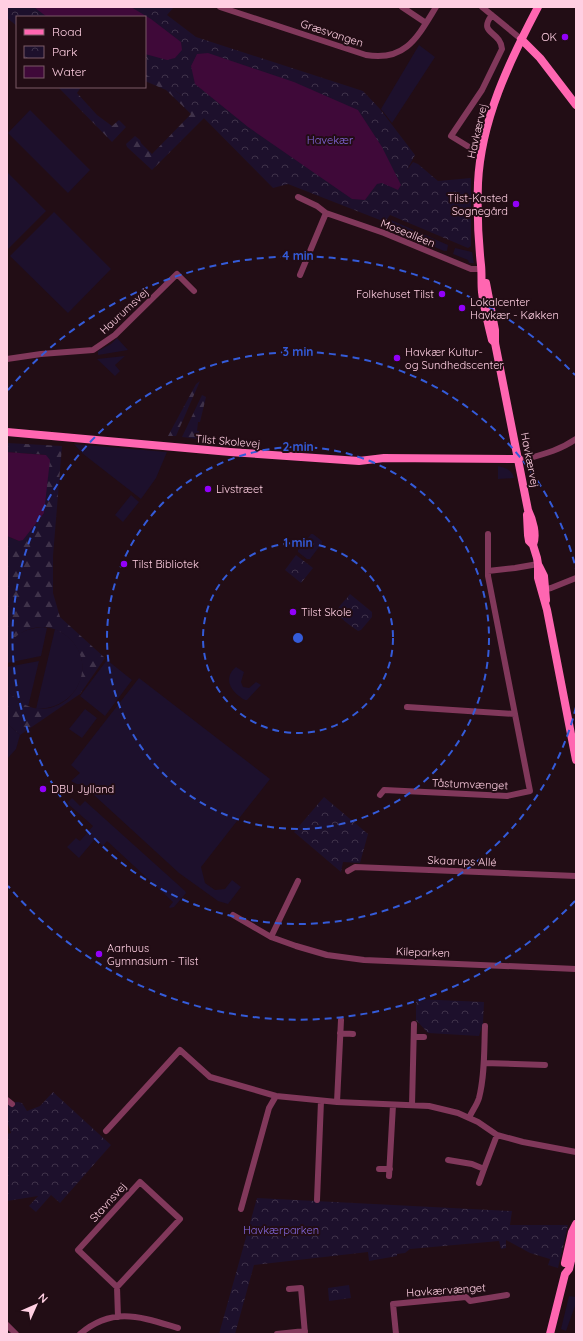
<svg xmlns="http://www.w3.org/2000/svg" width="583" height="1341" font-family="Quicksand,sans-serif">
<style>
.grass{fill:#1d102c}
.forest{fill:url(#forest-firs)}
.park{fill:url(#park-crowns)}
.water{fill:#3f0939}
.lines{fill:none;stroke-linecap:round;stroke-linejoin:round}
.street{stroke:#81385b;stroke-width:6}
.secondary{stroke:#ff66b1;stroke-width:8}
.ring{fill:none;stroke:#345bd9;stroke-width:2;stroke-dasharray:7 5}
.poi-dot{fill:#9200fa;stroke:#220d15;stroke-width:1.5}
.labels{text-anchor:middle;stroke-width:4;stroke-linejoin:round;paint-order:stroke}
.street-label{font-size:11px;fill:#ffcfe2;stroke:#220d15}
.poi-label{font-size:11px;fill:#ffcfe2;stroke:#220d15;text-anchor:start}
.park-label{font-size:11px;fill:#866ae2;stroke:#220d15}
.centre{fill:#345bd9;stroke:#220d15;stroke-width:2}
.ring-label{font-size:12px;text-anchor:middle;font-weight:bold;fill:#345bd9;stroke:#220d15;stroke-width:4;stroke-linejoin:round;paint-order:stroke}
</style>
<defs>
<pattern id="forest-firs" width="22" height="20" patternUnits="userSpaceOnUse"><rect width="22" height="20" fill="#1d102c"/><path d="M5 1l3.5 6h-7zM16 11l3.5 6h-7z" fill="#3f324a"/></pattern>
<pattern id="park-crowns" width="20" height="18" patternUnits="userSpaceOnUse"><rect width="20" height="18" fill="#1d102c"/><path d="M2 6a3 3 0 1 1 6 0M12 15a3 3 0 1 1 6 0" fill="none" stroke="#3f324a"/></pattern>
</defs>
<rect width="100%" height="100%" fill="#220d15"/>
<path class="grass" d="M419,45l16,12 -43,66 -11,-14z
M30,110l60,60 -22,23 -60,-60z
M7,172l39,39 -39,39z
M54,212l57,57 -43,44 -58,-57z
M391,220l57,25 -1,6h-3l-56,-24z
M455,248l17,4 2,11h-5l-1,-3 -15,-6z
M117,338l11,12 -30,5v-4l13,-7z
M125,356l-10,9 5,6 -5,5 -18,-17z
M74,444l93,8 -11,26 -15,21 -59,-46z
M498,466c8,2 14,4 16,12l-16,1z
M131,495l8,7 -16,20 -8,-7z
M311,534h2l9,7v2l-12,16h-3l-9,-7v-2z
M43,627l4,1 -6,28 -34,7c0,-4 -1,-11 0,-16 4,-14 24,-19 36,-20z
M55,629c46,20 31,80 -19,80z
M107,660l25,20 -27,36 -25,-20z
M39,661l-11,46 -14,-9 -7,-8v-23z
M236,667l8,5 -3,10 2,5 6,1 7,-6 5,3 -14,15c-4,0 -5,-2 -8,-4 -11,-8 -14,-20 -3,-29z
M139,678l131,101 -69,88 4,16 10,7 10,-1 7,-9 9,7 -13,17 -10,-3 -39,-28 -97,-89h-5l-6,-3 9,-8 -9,-8z
M85,709l12,9 -15,20 -13,-9z
M7,723l13,12 -4,14 -9,10z
M72,798l8,8 5,-5 100,90 1,2 -12,14 -4,1 -1,-1 4,-5 -66,-61 -4,5 -8,-7 -16,19 -12,-11 9,-9 4,3 13,-15 -26,-23z
M569,1296l7,1v6l-10,28 -5,-2z"/>
<path class="forest" d="M145,70l6,2 56,43 -55,55 -25,-23 -1,-3 9,-8 5,4 1,3 11,11 39,-40 -25,-24 -21,-9z
M58,87h23l-4,6 20,22 15,11 7,-6 7,7 -14,15z
M200,381l-24,55h-8l28,-52z
M202,395l4,2 -6,25h-2l-1,9h2l-1,8 -16,-2z
M7,443l55,3 -9,110v37l7,24 45,41 -25,36 -60,41 -13,-12v-33c43,51 101,-13 63,-51 -7,-7 -17,-12 -27,-12 -15,0 -28,7 -36,20v-111l12,5 27,-86 -39,-3z"/>
<path class="park" d="M7,7h167l-7,8 29,22 167,54 17,18 35,46 -8,15 6,-8 5,2 20,17 33,-3v68l-3,2 -78,-33 -5,7 -97,-38 -15,4 -93,-94 -19,-13 -16,-6v-58h-128v9l-10,-8z
M296,555l17,13 -12,15 -16,-13z
M350,594l22,18v5l-11,13 -3,1c-6,-5 -24,-14 -19,-24 3,-4 8,-9 11,-13z
M324,797l44,37 -8,29 -17,-1 -2,10 -47,-40z
M416,999l68,3 -1,21 -4,13 -51,-3 -12,-13z
M53,1092l58,53 -51,58 -9,-8 -15,17 -7,-6 9,-10 -31,5v-67l4,-1 -4,-12v-18l11,-1 4,1 5,8 13,-5z
M257,1198l255,13 -2,14h58l-10,43 -10,-3 2,-6 -20,-6 -24,-13v8l-5,1 -2,-8 -89,8 -5,4 -8,1v2l-28,5 -1,-9 -114,13 -19,69h-16z
M349,1285l2,13 -22,3 -1,-13z"/>
<path class="water" d="M34,7h97l20,12 30,23 1,8 -7,8 -8,2 -22,-6v-37h-98z
M208,53l86,29 64,28 24,37 19,38 -3,5 -16,-7 -5,1 -12,16 -13,-1 -104,-72 -53,-43 -4,-18 6,-12z
M7,452l39,3 4,5 -6,53 -21,27 -4,1 -12,-5z"/>
<g class="lines">
<path class="street" d="M220,7l146,48c40,7 52,-19 70,-48
M402,7l24,16
M482,7l39,32
M469,147l-18,-11 31,-46 20,-41c-1,-18 -25,-15 -10,-34
M298,197l19,9 9,7 58,20 87,36h11
M300,275l26,-62
M7,359l34,-5 52,-4 22,-15 62,-61 17,17
M526,459c18,-5 34,-9 50,-20
M488,571l27,-3 23,-4
M542,590l9,-2 25,-10
M407,707l108,7
M380,795l4,-5 123,6 23,-5 -42,-215v-42
M348,871l7,-4 221,9
M233,915l38,22 25,9 31,9 37,5 212,9
M271,937l27,-56
M340,1033l13,1
M414,1037h10
M484,1063l61,2
M7,1100l5,4
M337,1102l4,-82
M412,1105l2,-81
M469,1118c3,-7 8,-13 10,-20 6,-23 5,-49 6,-72
M106,1131l74,-81 30,27 66,19 61,6 92,4 29,7 20,9 19,13 26,7 53,10
M448,1160l24,4 12,5
M379,1169h11
M389,1176l4,-71
M479,1183l5,-14 13,-34
M317,1200l4,-99
M241,1209l28,-101 7,-12
M117,1287l63,-68 -40,-37 -62,68 39,37 1,30
M289,1289l12,-1 4,46
M7,1325l9,9
M80,1334c33,-28 61,-17 98,-6
M277,1334l28,-3
M396,1334l-3,-30 73,-7 4,4 37,-6"/>
<path class="secondary" d="M521,39l19,19 36,47
M486,283l9,47v13l33,167c5,10 9,25 5,35
M495,343l-3,-3c-4,-16 -8,-32 -10,-48 -1,-9 0,-18 -1,-27 -3,-27 -4,-54 -3,-82 3,-63 31,-121 60,-176
M7,432l223,20 129,9 25,-3 135,1
M527,515l1,20 1,6 4,4 4,13 1,6v14l9,32 29,150
M539,566l5,10 2,24
M565,1263l7,-31 4,-8
M550,1334l15,-60 4,-5 7,-29"/>
</g>
<g class="ring">
<circle cx="298" cy="638" r="95"/>
<circle cx="298" cy="638" r="191"/>
<path d="M576 707A286 286 0 1 1 576 569"/>
<path d="M575 901A382 382 0 0 1 8 886M8 390A382 382 0 0 1 575 375"/>
</g>
<g class="poi-dot">
<circle cx="565" cy="37" r="4"/>
<circle cx="516" cy="204" r="4"/>
<circle cx="442" cy="294" r="4"/>
<circle cx="462" cy="308" r="4"/>
<circle cx="397" cy="358" r="4"/>
<circle cx="208" cy="489" r="4"/>
<circle cx="124" cy="564" r="4"/>
<circle cx="293" cy="612" r="4"/>
<circle cx="43" cy="789" r="4"/>
<circle cx="99" cy="954" r="4"/>
</g>
<g class="labels">
<g class="street-label">
<text transform="translate(332 33) rotate(18)" y="4">Græsvangen</text>
<text transform="translate(477 131) rotate(-77)" y="4">Havkærvej</text>
<text transform="translate(408 233) rotate(22)" y="4">Mosealléen</text>
<text transform="translate(124 311) rotate(-43)" y="4">Haurumsvej</text>
<text transform="translate(228 441) rotate(5)" y="4">Tilst Skolevej</text>
<text transform="translate(530 460) rotate(79)" y="4">Havkærvej</text>
<text transform="translate(470 784) rotate(2)" y="4">Tåstumvænget</text>
<text transform="translate(462 861) rotate(2)" y="4">Skaarups Allé</text>
<text transform="translate(423 952) rotate(2)" y="4">Kileparken</text>
<text transform="translate(108 1202) rotate(-48)" y="4">Stavnsvej</text>
<text transform="translate(446 1290) rotate(-4)" y="4">Havkærvænget</text>
</g>
<g class="poi-label">
<text x="557" y="41" text-anchor="end">OK</text>
<text x="508" y="202" text-anchor="end">Tilst-Kasted<tspan x="508" dy="13">Sognegård</tspan></text>
<text x="434" y="298" text-anchor="end">Folkehuset Tilst</text>
<text x="470" y="306">Lokalcenter<tspan x="470" dy="13">Havkær - Køkken</tspan></text>
<text x="405" y="356">Havkær Kultur-<tspan x="405" dy="13">og Sundhedscenter</tspan></text>
<text x="216" y="493">Livstræet</text>
<text x="132" y="568">Tilst Bibliotek</text>
<text x="301" y="616">Tilst Skole</text>
<text x="51" y="793">DBU Jylland</text>
<text x="107" y="952">Aarhuus<tspan x="107" dy="13">Gymnasium - Tilst</tspan></text>
</g>
<g class="park-label">
<text x="330" y="144">Havekær</text>
<text x="281" y="1234">Havkærparken</text>
</g>
</g>
<circle cx="298" cy="638" r="6" class="centre"/>
<g class="ring-label">
<text x="298" y="260">4 min</text>
<text x="298" y="356">3 min</text>
<text x="298" y="451">2 min</text>
<text x="298" y="547">1 min</text>
</g>
<rect width="583" height="1341" fill="none" stroke="#ffcfe2" stroke-width="16"/>
<rect x="16" y="16" width="130" height="72" fill="#220d15" stroke="#7a5b67"/>
<rect x="24" y="29" width="20" height="6" fill="#ff66b1" stroke="#7a5b67"/>
<text x="52" y="36" font-size="12" fill="#ffcfe2">Road</text>
<rect x="24" y="46" width="20" height="12" fill="url(#park-crowns)" stroke="#7a5b67"/>
<text x="52" y="56" font-size="12" fill="#ffcfe2">Park</text>
<rect x="24" y="66" width="20" height="12" fill="#3f0939" stroke="#7a5b67"/>
<text x="52" y="76" font-size="12" fill="#ffcfe2">Water</text>
<g transform="translate(36 1305) rotate(45)" stroke="#220d15" stroke-width="3" paint-order="stroke">
<path d="M0-3L7 15L0 10L-7 15Z" fill="#ffcfe2"/>
<text y="-6" font-size="11" font-weight="bold" text-anchor="middle" fill="#ffcfe2">N</text>
</g>
</svg>
